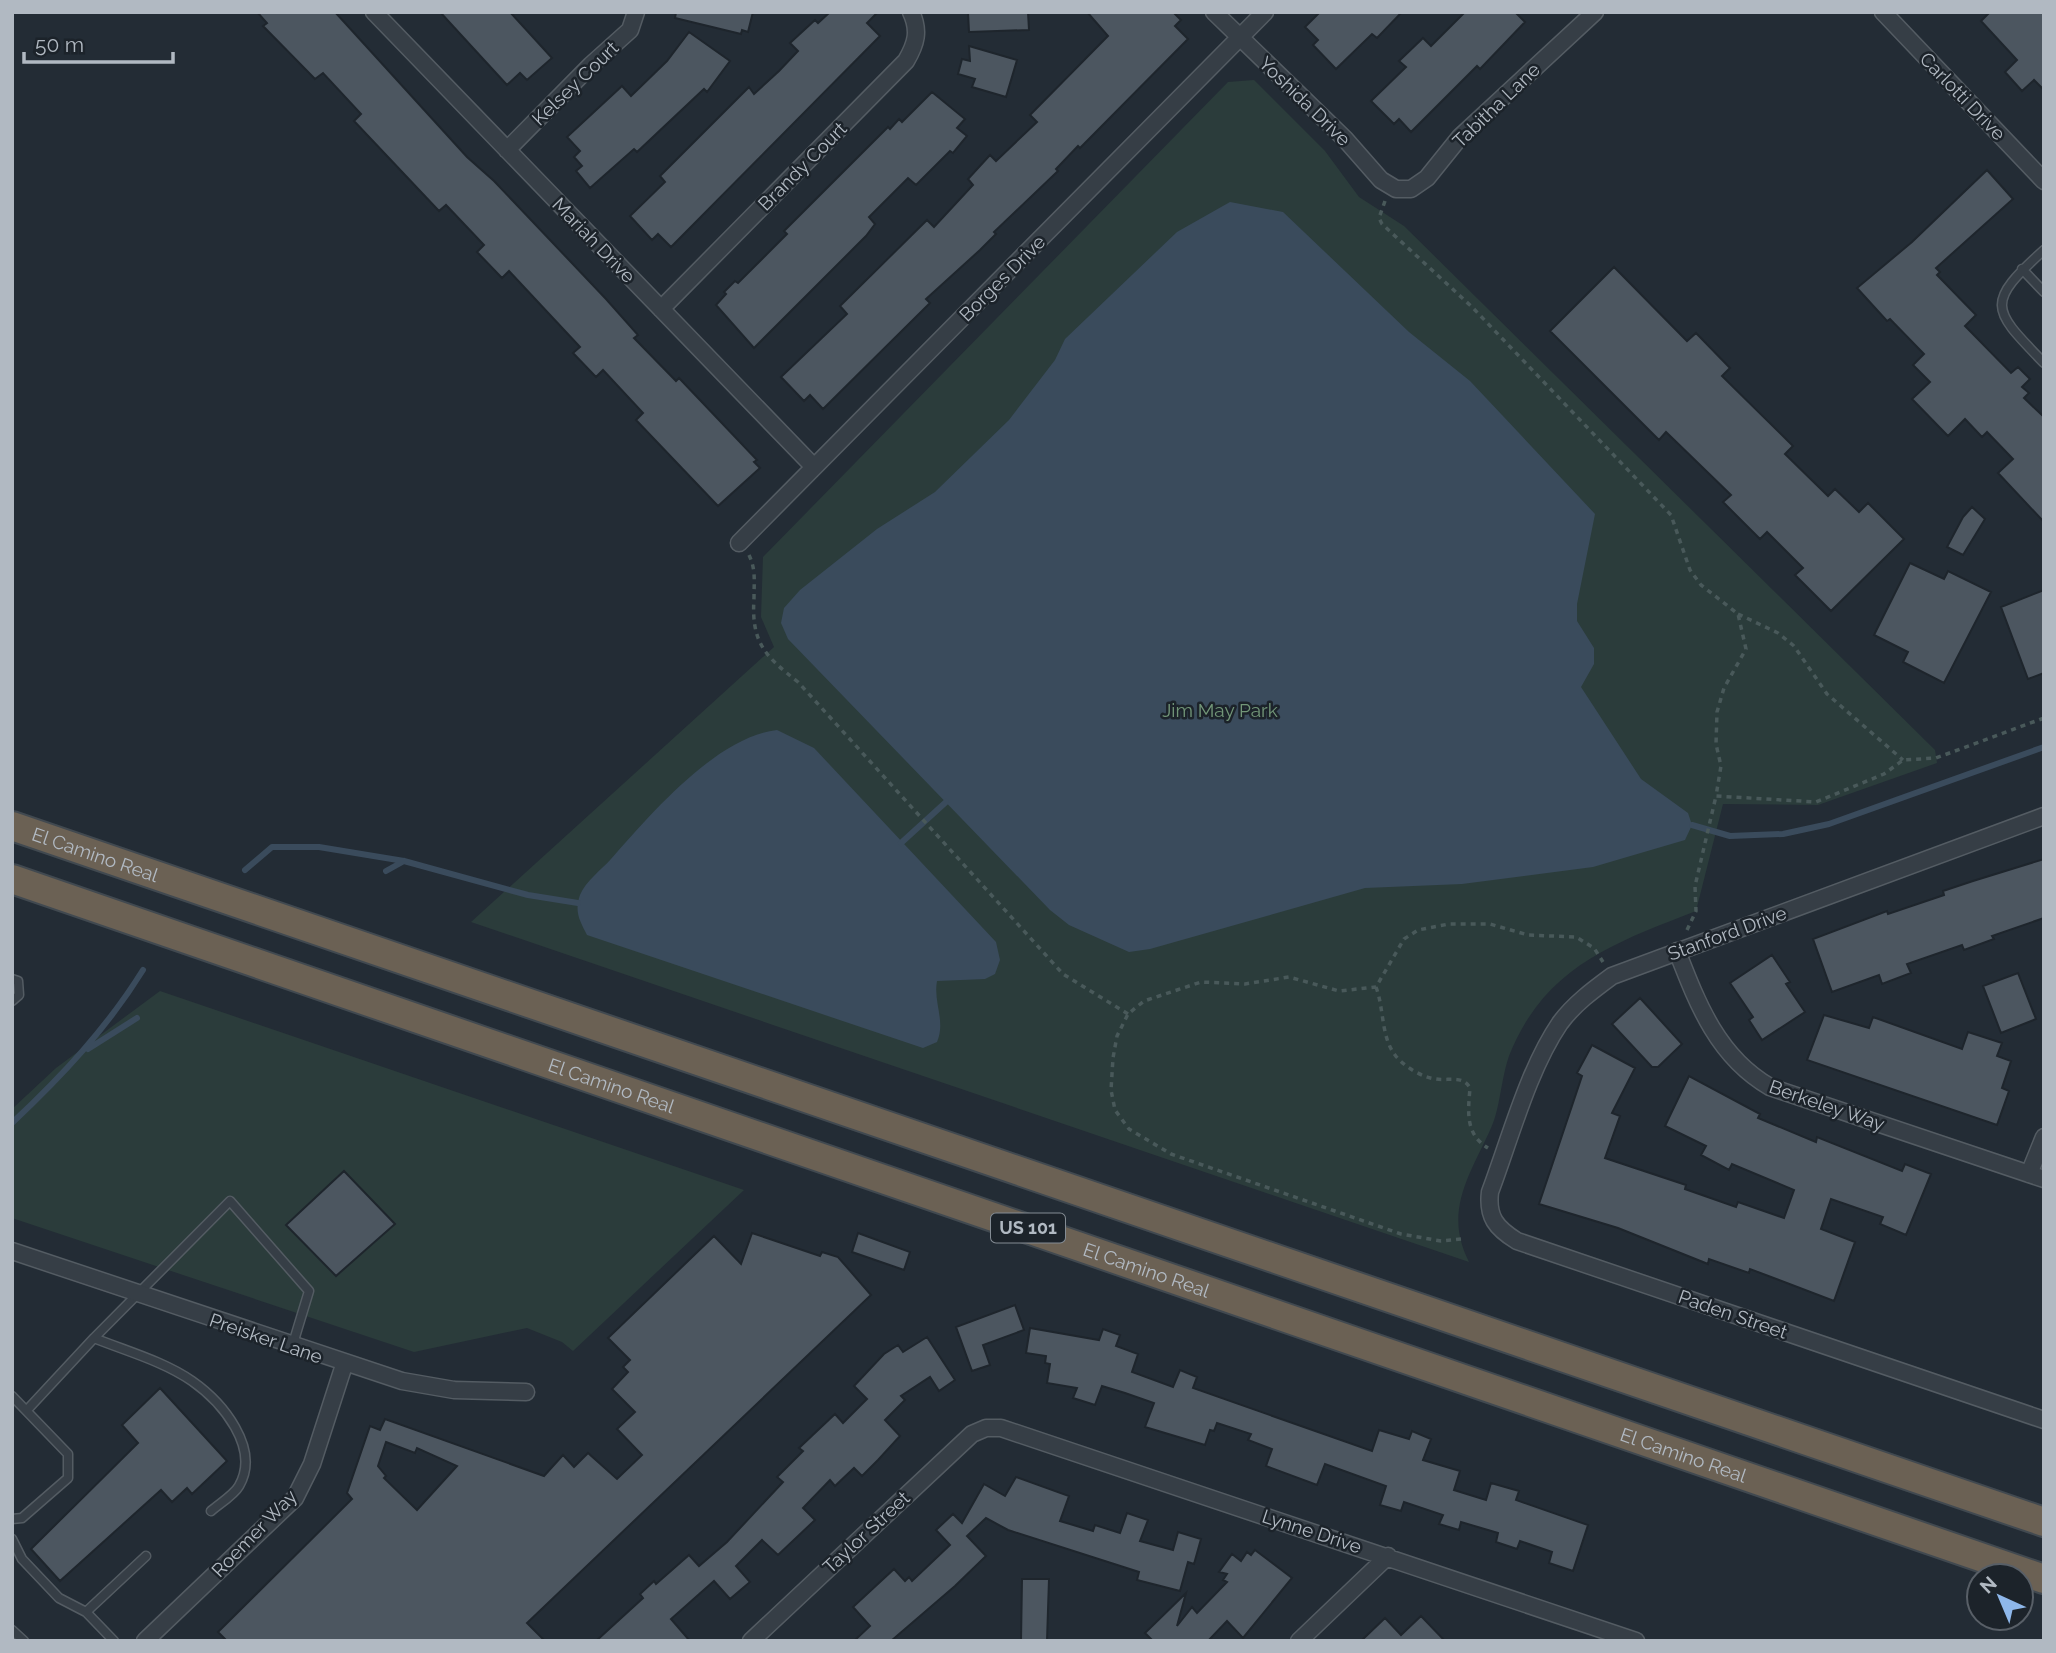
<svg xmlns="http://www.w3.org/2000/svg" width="2056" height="1653" font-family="Raleway,sans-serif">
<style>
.green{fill:#2b3c3b}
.water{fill:#3a4b5c}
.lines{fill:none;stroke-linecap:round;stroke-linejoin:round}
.stream{stroke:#3a4b5c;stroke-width:6}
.building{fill:#4c5660;stroke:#1e252c;stroke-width:2;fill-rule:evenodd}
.lane-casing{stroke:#545c63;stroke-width:11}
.street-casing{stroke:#545c63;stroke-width:19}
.highway-casing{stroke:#414950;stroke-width:32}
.path{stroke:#49595a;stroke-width:3.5;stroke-dasharray:5 5;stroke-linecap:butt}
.lane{stroke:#363e46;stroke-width:8}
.street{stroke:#363e46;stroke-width:16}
.highway{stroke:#6b6154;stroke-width:28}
.labels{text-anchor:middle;stroke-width:5;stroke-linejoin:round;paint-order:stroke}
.shield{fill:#1c232a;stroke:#848c94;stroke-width:2}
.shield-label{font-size:18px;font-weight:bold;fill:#b1b9c2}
.street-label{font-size:19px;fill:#b1b9c2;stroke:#1c232a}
.park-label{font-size:19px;fill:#729678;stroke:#1c232a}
</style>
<rect width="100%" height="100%" fill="#232c35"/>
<path class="green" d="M1254,80l71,71 34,46 45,29 531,524 2,13 -119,42 -95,-1 -27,107c-82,32 -152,56 -187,145 -8,23 -9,53 -18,72 -21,47 -48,83 -22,134l-998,-340 303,-275 -13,-30 2,-60 465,-475z
M160,991l584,199 -171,161 -11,-9 -35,-14 -113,24 -402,-134v-109l44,-41z"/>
<path class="water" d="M1230,202l53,10 126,120 61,49 125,133 -18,90v17l17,27v16l-13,23 60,92 47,34 4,12 -7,15 -92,27 -131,17 -97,4 -215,61 -21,3 -60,-27 -19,-15 -262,-271 -7,-16 3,-15 16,-18 77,-61 58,-37 74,-72 46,-60 10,-21 112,-107z
M777,730l37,18 182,194 4,18 -5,14 -10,5 -48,2c-4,21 9,40 0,61l-14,6 -336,-113c-7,-14 -13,-23 -7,-40 5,-13 22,-26 31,-36 39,-44 105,-122 166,-129z"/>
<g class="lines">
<path class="stream" d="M1692,825l38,11 53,-2 46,-10 215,-77
M901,843l45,-41
M245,870l27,-23h47l85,14 124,34 50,8
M386,871l18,-10
M88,1049l49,-31
M12,1123c50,-47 95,-95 131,-153"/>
</g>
<path class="building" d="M257,12h78l132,145 27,24 112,118 32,36 -4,3 42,43 3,-3 78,82 -3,2 6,6 -42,38 -82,-86 7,-7 -40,-43 -7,7 -23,-24 7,-6 -71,-76 -7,7 -25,-26 7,-7 -38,-40 -7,6 -85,-90 7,-7 -38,-41 -8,6 -52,-53 4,-3z
M440,12h70l42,46 -25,22 -7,-7 -13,12z
M676,12h77l-5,20 -6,-2 -1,4 -66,-16z
M830,12h48l-11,11 13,13 -209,211 -13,-13 -6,6 -22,-24 35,-34 -5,-6 89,-89 5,7 25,-23 19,-20 -8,-8 25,-23 3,3z
M968,12h60l1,18 -60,2z
M1087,12h86l8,8 -6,6 13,13 -108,109 -2,-2 -22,23 2,2 -64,61 2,2 -16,16 -54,49 4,4 -107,106 -13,-14 -6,6 -23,-24 66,-63 -7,-8 87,-86 7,7 39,-42 -5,-6 22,-24 6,6 41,-39 -7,-7 78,-79z
M1320,12h82l-25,26 -5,-4 -36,35 -23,-24 5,-5 -13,-13z
M1465,12h50l10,10 -45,47 -3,-3 -66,66 -12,-13 -5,5 -23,-23 35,-34 -7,-6 24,-23 8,8z
M1990,12h54v78l-10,-10 -12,11 -17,-19 12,-12 -36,-39z
M689,32l41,29 -23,31 -3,-3 -67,63 -3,-3 -44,39 -14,-17 6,-5 -8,-9 6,-6 -13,-14 55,-51 9,10 36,-35z
M969,46l48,14 -11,37 -34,-10 3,-8 -17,-5 4,-15 8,2z
M932,92l33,27 -8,9 10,8 -14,17 -3,-2 -34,34 -8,-7 -39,39 6,7 -9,12 -112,112 -38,-43 10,-11 -2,-2 11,-11 3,2 49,-49 -3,-3 104,-104 2,2 9,-10 3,3z
M1987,170l26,29 -77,69 4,4 -3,3 39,40 -11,11 46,47 7,-6 12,12 -8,8 7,6 -5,5 20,19v105l-46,-49 15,-14 -26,-27 -5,5 -17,-18 -17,17 -36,-37 18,-17 -17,-17 11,-11 -34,-35 -3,2 -30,-33 55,-46z
M1614,267l73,74 9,-8 34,35 -8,8 71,70 -8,8 43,42 7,-7 24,23 9,-9 36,36 -73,72 -36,-36 8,-7 -36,-36 -7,7 -37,-37 8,-7 -65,-63 -7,8 -109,-109z
M1972,507l13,12 -22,36 -16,-8 16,-30z
M1910,563l34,16 4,-8 43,21 -47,91 -41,-21 5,-10 -34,-17z
M2044,590v83l-16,6 -27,-72z
M2044,859v59l-52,18 2,3 -30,11 -2,-5 -55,19 4,9 -29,11 -3,-9 -47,17 -19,-53 74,-28 1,3 56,-19 -1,-4 30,-10z
M1772,955l18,27 -4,2 19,28 -43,28 -13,-20 4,-3 -23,-34z
M2018,973l18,46 -35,14 -18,-47z
M1640,998l42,46 -24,23h-6l-40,-43z
M1824,1015l45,13 4,-11 89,32 6,-17 34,11 -5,13 14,5 -9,27 7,3 -12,34 -190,-65z
M1592,1045l43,23 -23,45 8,3 -15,42 81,27 -1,4 51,18 2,-5 46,16 10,-28 -62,-26 -3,6 -28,-15 5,-9 -41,-20 24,-50 71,38 -2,4 58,24 1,-5 85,34 3,-7 26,10 -25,61 -26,-11 3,-7 -52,-18 -10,30 34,13 -21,59 -84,-32 -1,4 -40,-14 -1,5 -90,-36 -79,-24 43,-128 -5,-3z
M344,1171l51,53 -59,52 -50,-51z
M752,1233l68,23 2,-4 16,5 33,38 -344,328 18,18h-318l-9,-9 134,-133 -5,-6 23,-67 10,4 5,-11 159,57 19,-21 11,12 14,-14 29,26 25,-24 -25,-26 18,-17 -23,-23 16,-17 -5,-5 7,-7 -22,-22 106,-102 27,28zM386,1442l29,11 2,-5 40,18 -40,44 -33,-32 2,-2 -8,-10z
M858,1233l52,19 -6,18 -52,-18z
M1015,1305l9,25 -41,15 7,20 -18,6 -16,-44z
M1030,1328l69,12 4,-11 17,6 -4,11 22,8 -6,18 41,15 7,-17 17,7 -4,11 179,63 7,-21 30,9 3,-8 19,8 -8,21 37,11 -6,19 32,10 5,-17 28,8 -3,9 72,25 -15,46 -24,-8 3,-11 -32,-11 -3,8 -21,-7 2,-9 -37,-11 -2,8 -20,-6 4,-9 -39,-13 -3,9 -21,-6 6,-19 -61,-22 -8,21 -51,-19 6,-17 -24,-9 3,-6 -34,-11 -3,8 -4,-1 -5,15 -60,-18 9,-24 -29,-10 -23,-7 -7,19 -22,-7 4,-10 -30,-5 3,-19 -5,-1 1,-7 -20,-3z
M927,1337l28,43 -16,11 -9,-14 -29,19 4,4 -20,20 15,16 -22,24 -16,16 -8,-8 -19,18 -5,-6 -27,28 12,12 -37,35 -16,-15 -26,26 14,16 -20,17 -16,-18 -43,38 19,22h-94l47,-43 -3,-4 14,-13 2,3 33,-29 10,11 28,-24 56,-60 -6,-5 26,-26 -4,-3 36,-34 8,9 24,-24 -13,-13 30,-32 14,-9 5,7z
M160,1388l67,73 -35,33 -5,-6 -15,14 -11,-12 -101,91 -29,-32 107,-106 -16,-18z
M1016,1477l53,19 -9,25 33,10 2,-6 25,8 7,-20 21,7 -8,21 33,9 5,-18 23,7 -7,25 -6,-2 -8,29 -43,-11 2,-8 -131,-42 -22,-12 -19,18 19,20 -31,30 -64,55h-37l16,-15 -17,-19 41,-38 11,12 4,-4 3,4 38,-36 -14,-15 17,-16 9,9 22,-39 21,12z
M1255,1550l37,28 -49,60 -16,-17 -19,20h-55l-8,-8 41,-40 -9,33 15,-19 5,6 30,-31 -4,-2 4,-6 -8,-2 13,-18 9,7 6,-9 4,3z
M1022,1579h27l-2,62h-26z
M1421,1616l24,25h-84l24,-23 16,17z"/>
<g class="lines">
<defs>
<path id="lane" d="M2044,250c-60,54 -52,59 0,113
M2022,269l22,23
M12,979l6,2 1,14 -7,6
M12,1396l56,58v24l-46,40 -10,1
M27,1410l67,-72
M211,1511c8,-7 23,-16 28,-25 22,-38 -17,-84 -47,-105 -29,-20 -66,-30 -98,-43l136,-137 79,90 -17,56
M12,1539l10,20 37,39 27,14 28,29
M86,1612l60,-56
M12,1630l12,11"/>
<path id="street" d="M374,12l440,455
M1214,12l131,127 36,41 15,9h15l16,-11 33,-41 135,-125
M1883,12l161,169
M507,150l84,-85 39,-35 6,-18
M661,309l245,-248c10,-17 14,-30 5,-49
M739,543l526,-531
M2044,816l-432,160c-19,14 -38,28 -52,47 -32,47 -50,116 -70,169 -3,25 6,36 27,49l527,179
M1677,951c21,54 41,106 93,136l274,92
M2029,1174l15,-37
M12,1251l390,130 52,9 72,2
M145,1641l150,-143 17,-34 32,-99
M751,1641l221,-207 14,-6h15l635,213
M1299,1641l89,-85"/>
<g id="highway">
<path id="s1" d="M12,826l2032,696"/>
<path id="s2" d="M12,879l2032,700"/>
</g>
</defs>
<use href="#lane" class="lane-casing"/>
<use href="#street" class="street-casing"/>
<use href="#highway" class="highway-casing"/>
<path class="path" d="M1385,201l-6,17 3,6 90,83 199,208 19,55 11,15 37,29 8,35 -22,39 -7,24 -1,32 5,22 -5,30 100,6 68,-28 19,-14 33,-2 108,-40
M749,555c7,15 5,26 5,43 -3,45 11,58 44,84l265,292 65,40
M1738,614l40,19 16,13 33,48 76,66
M1687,930l9,-19 -1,-25 21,-90
M1376,987c8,21 5,50 19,68 8,11 28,23 41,24 13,2 27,-4 34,9 -2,24 -5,46 18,60
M1461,1239l-20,2 -40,-7 -230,-80 -42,-25 -14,-19 -4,-20 2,-32 4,-22 11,-22 16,-13 57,-19 44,2 44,-7 50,14 37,-4 28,-48 14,-9 31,-6h41l38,11 48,2 18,11 9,14"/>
<use href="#lane" class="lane"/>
<use href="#street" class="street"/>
<use href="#highway" class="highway"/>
</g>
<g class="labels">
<rect class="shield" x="991" y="1213.5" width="74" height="29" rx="5"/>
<g class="shield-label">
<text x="1028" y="1234">US 101</text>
</g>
<g class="street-label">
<text transform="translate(575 83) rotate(-44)" y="7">Kelsey Court</text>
<text transform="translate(1963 96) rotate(46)" y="7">Carlotti Drive</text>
<text transform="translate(1305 101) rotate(44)" y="7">Yoshida Drive</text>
<text transform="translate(1496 105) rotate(-44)" y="7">Tabitha Lane</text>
<text transform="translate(802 166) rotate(-45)" y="7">Brandy Court</text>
<text transform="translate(594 240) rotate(46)" y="7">Mariah Drive</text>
<text transform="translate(1002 278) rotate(-45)" y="7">Borges Drive</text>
<text dy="7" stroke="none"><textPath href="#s1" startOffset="88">El Camino Real</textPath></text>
<text transform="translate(1727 933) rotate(-20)" y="7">Stanford Drive</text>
<text dy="7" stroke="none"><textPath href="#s2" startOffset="634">El Camino Real</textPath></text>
<text transform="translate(1827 1105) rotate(19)" y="7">Berkeley Way</text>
<text dy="7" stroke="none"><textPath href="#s2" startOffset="1200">El Camino Real</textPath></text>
<text transform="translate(1733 1314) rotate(19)" y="7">Paden Street</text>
<text transform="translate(266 1338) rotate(19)" y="7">Preisker Lane</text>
<text dy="7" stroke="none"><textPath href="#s2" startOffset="1768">El Camino Real</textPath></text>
<text transform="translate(1312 1531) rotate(18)" y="7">Lynne Drive</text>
<text transform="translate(866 1532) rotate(-43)" y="7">Taylor Street</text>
<text transform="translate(254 1533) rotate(-46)" y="7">Roemer Way</text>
</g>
<g class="park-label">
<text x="1220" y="717">Jim May Park</text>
</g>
</g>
<rect width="2056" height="1653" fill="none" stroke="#b1b9c2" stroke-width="28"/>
<g transform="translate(2000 1597) rotate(316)"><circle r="33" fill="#1c232a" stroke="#585f67" stroke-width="2"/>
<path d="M0-5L12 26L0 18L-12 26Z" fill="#8eb7ea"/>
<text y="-10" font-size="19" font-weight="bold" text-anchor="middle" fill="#b1b9c2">N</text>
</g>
<path d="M24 52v10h149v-10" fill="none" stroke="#b1b9c2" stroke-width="3.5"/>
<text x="35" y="52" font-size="21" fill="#b1b9c2" stroke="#1c232a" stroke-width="5" paint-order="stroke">50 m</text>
</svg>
